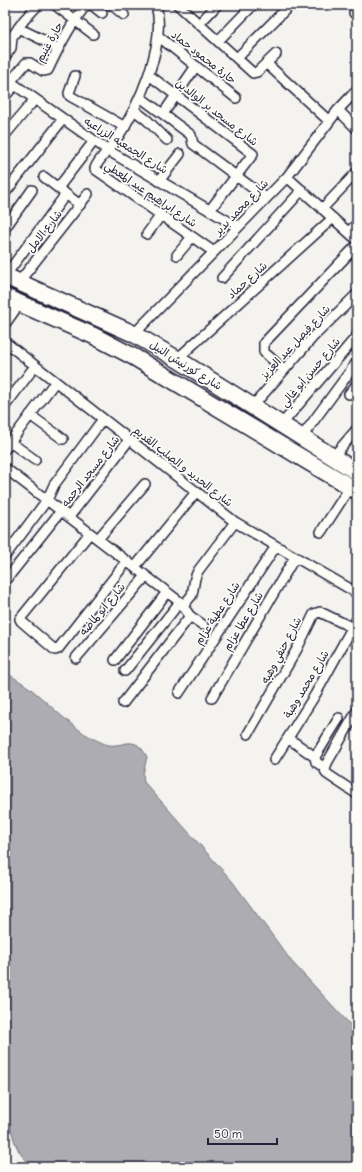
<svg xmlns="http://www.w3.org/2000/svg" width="362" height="1172" font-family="Delius,'Playpen Sans Arabic',sans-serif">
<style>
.water{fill:#acacb2;stroke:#757582}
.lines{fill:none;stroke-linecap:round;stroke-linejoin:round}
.street-casing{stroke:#22223b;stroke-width:12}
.highway-casing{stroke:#22223b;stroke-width:19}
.street{stroke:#fdfcf7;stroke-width:9}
.highway{stroke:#fdfcf7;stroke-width:16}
.labels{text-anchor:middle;stroke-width:3.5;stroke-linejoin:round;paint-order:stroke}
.street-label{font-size:11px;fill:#22223b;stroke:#fdfcf7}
</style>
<rect width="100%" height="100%" fill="#f4f3ef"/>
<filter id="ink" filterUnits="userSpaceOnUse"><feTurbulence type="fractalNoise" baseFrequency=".025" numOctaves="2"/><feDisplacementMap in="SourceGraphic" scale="8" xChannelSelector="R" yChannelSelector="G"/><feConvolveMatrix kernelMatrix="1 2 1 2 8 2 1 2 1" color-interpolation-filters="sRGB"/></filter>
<g filter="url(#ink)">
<path class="water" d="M5,672c8,5 18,11 26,17 23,19 45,44 74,55 17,6 29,-13 42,13l-4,17 1,8 88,99 60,81 65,70v135h-321c-24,-11 -24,-40 -31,-62z"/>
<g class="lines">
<defs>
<path id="street" d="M55,5l38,29
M92,5l10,8
M112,5l12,10
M156,5c11,39 -18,103 -40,135 -4,6 -21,24 -21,29l119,83
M178,5l75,68 4,-1 19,-18
M354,13l3,-3
M199,24l18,-19
M18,28l27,13 12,8
M158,36l78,62
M218,41l35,-36
M5,57l6,-9 1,-11 12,-17 14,-15
M237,58l53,-53
M266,63l63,58
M149,75l104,79 -43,56
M75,76l-6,17 1,3 55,31
M5,78l104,73 129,76
M10,82l16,-19h4l13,8 5,-1c11,-24 22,-45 38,-65
M5,96l10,-11
M140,97l51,38 2,9 73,54
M134,110l13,10 20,20
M338,110l19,19
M163,114l33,-48
M5,135l30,-36
M44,177l36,28
M287,177l70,63
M159,181l21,-27
M58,188l36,-47
M5,193l58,-74
M322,209l35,-37
M5,228l27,-38
M348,232l9,-8
M147,234l14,-19
M177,255l15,-18
M5,276l61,-82
M222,278l80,-88
M19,282l69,-88
M5,324l15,-21
M134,334l153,-157 51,-67 19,-20
M5,342l230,180 122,71
M177,359l156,-141
M284,370l-20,-18v-9l93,-98
M349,394l8,-10
M5,406l30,-40
M252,407l61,-70 44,-43
M30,415l33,24
M281,425l76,-89
M301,438l56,-76
M10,442l25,18
M5,449l50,-67
M333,457l24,-28
M5,468l175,134 10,14 13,9
M69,517l60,-77
M321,532l29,-45
M90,533l-70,86 1,2 34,29 3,-1 69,-88
M98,539l47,-55
M5,556l42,-56 7,-15 49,-66
M135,567l61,-75
M5,581l56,-70
M183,606l9,-11 3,-17 3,-7 37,-49
M76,658l70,-82
M115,660l52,-68
M125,671l55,-69
M179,693l97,-147
M212,698l83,-141
M123,703l67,-87
M357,711l-30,52 -2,7 2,4 30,20
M248,734l49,-85 17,-35 6,-2 33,16
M288,738l27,19
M274,760l41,-65 42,-76
M325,768l-9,-6 -1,-5 24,-39"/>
<path id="highway" d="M5,276l129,58 43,25 180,113
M5,297l89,39 40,21 223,134"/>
</defs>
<use href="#street" class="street-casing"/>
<use href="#highway" class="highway-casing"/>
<use href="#street" class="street"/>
<use href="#highway" class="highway"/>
</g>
</g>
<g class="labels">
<g class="street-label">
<text transform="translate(49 42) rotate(-61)" y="4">حارة غنيم</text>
<text transform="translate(204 57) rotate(38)" y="4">حارة محمود حماد</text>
<text transform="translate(217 112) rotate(38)" y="4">شارع مسجد بر الوالدين</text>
<text transform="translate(126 145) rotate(32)" y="4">شارع الجمعيه الزراعيه</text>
<text transform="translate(151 194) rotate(34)" y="4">شارع ابراهيم عبد المعطي</text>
<text transform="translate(241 207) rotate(-46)" y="4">شارع محمد بدير</text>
<text transform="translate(44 231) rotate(-52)" y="4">شارع الامل</text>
<text transform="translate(247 280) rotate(-42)" y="4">شارع حماد</text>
<text transform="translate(295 342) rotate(-47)" y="4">شارع فيصل عبد العزيز</text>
<text transform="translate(186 365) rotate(32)" y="4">شارع كورنيش النيل</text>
<text transform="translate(310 372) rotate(-50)" y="4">شارع حسن أبو غالي</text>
<text transform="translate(183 466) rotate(38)" y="4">شارع الحديد و الصلب القديم</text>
<text transform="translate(90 471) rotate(-52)" y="4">شارع مسجد الرحمه</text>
<text transform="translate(102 609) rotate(-50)" y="4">شارع ابو لماضه</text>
<text transform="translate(217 613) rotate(-57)" y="4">شارع عطية عزام</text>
<text transform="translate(243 621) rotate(-59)" y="4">شارع عطا عزام</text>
<text transform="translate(281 650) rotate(-62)" y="4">شارع حنفي وهبه</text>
<text transform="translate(306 684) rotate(-59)" y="4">شارع محمد وهبة</text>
</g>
</g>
<rect width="362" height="1172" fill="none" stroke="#fdfcf7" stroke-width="20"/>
<rect x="10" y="10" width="342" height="1152" fill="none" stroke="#22223b" stroke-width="1.5" filter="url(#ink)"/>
<path d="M208 1138v6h69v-6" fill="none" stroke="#22223b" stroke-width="2"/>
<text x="214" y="1138" font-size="12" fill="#22223b" stroke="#fdfcf7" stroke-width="3" paint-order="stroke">50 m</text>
</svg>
